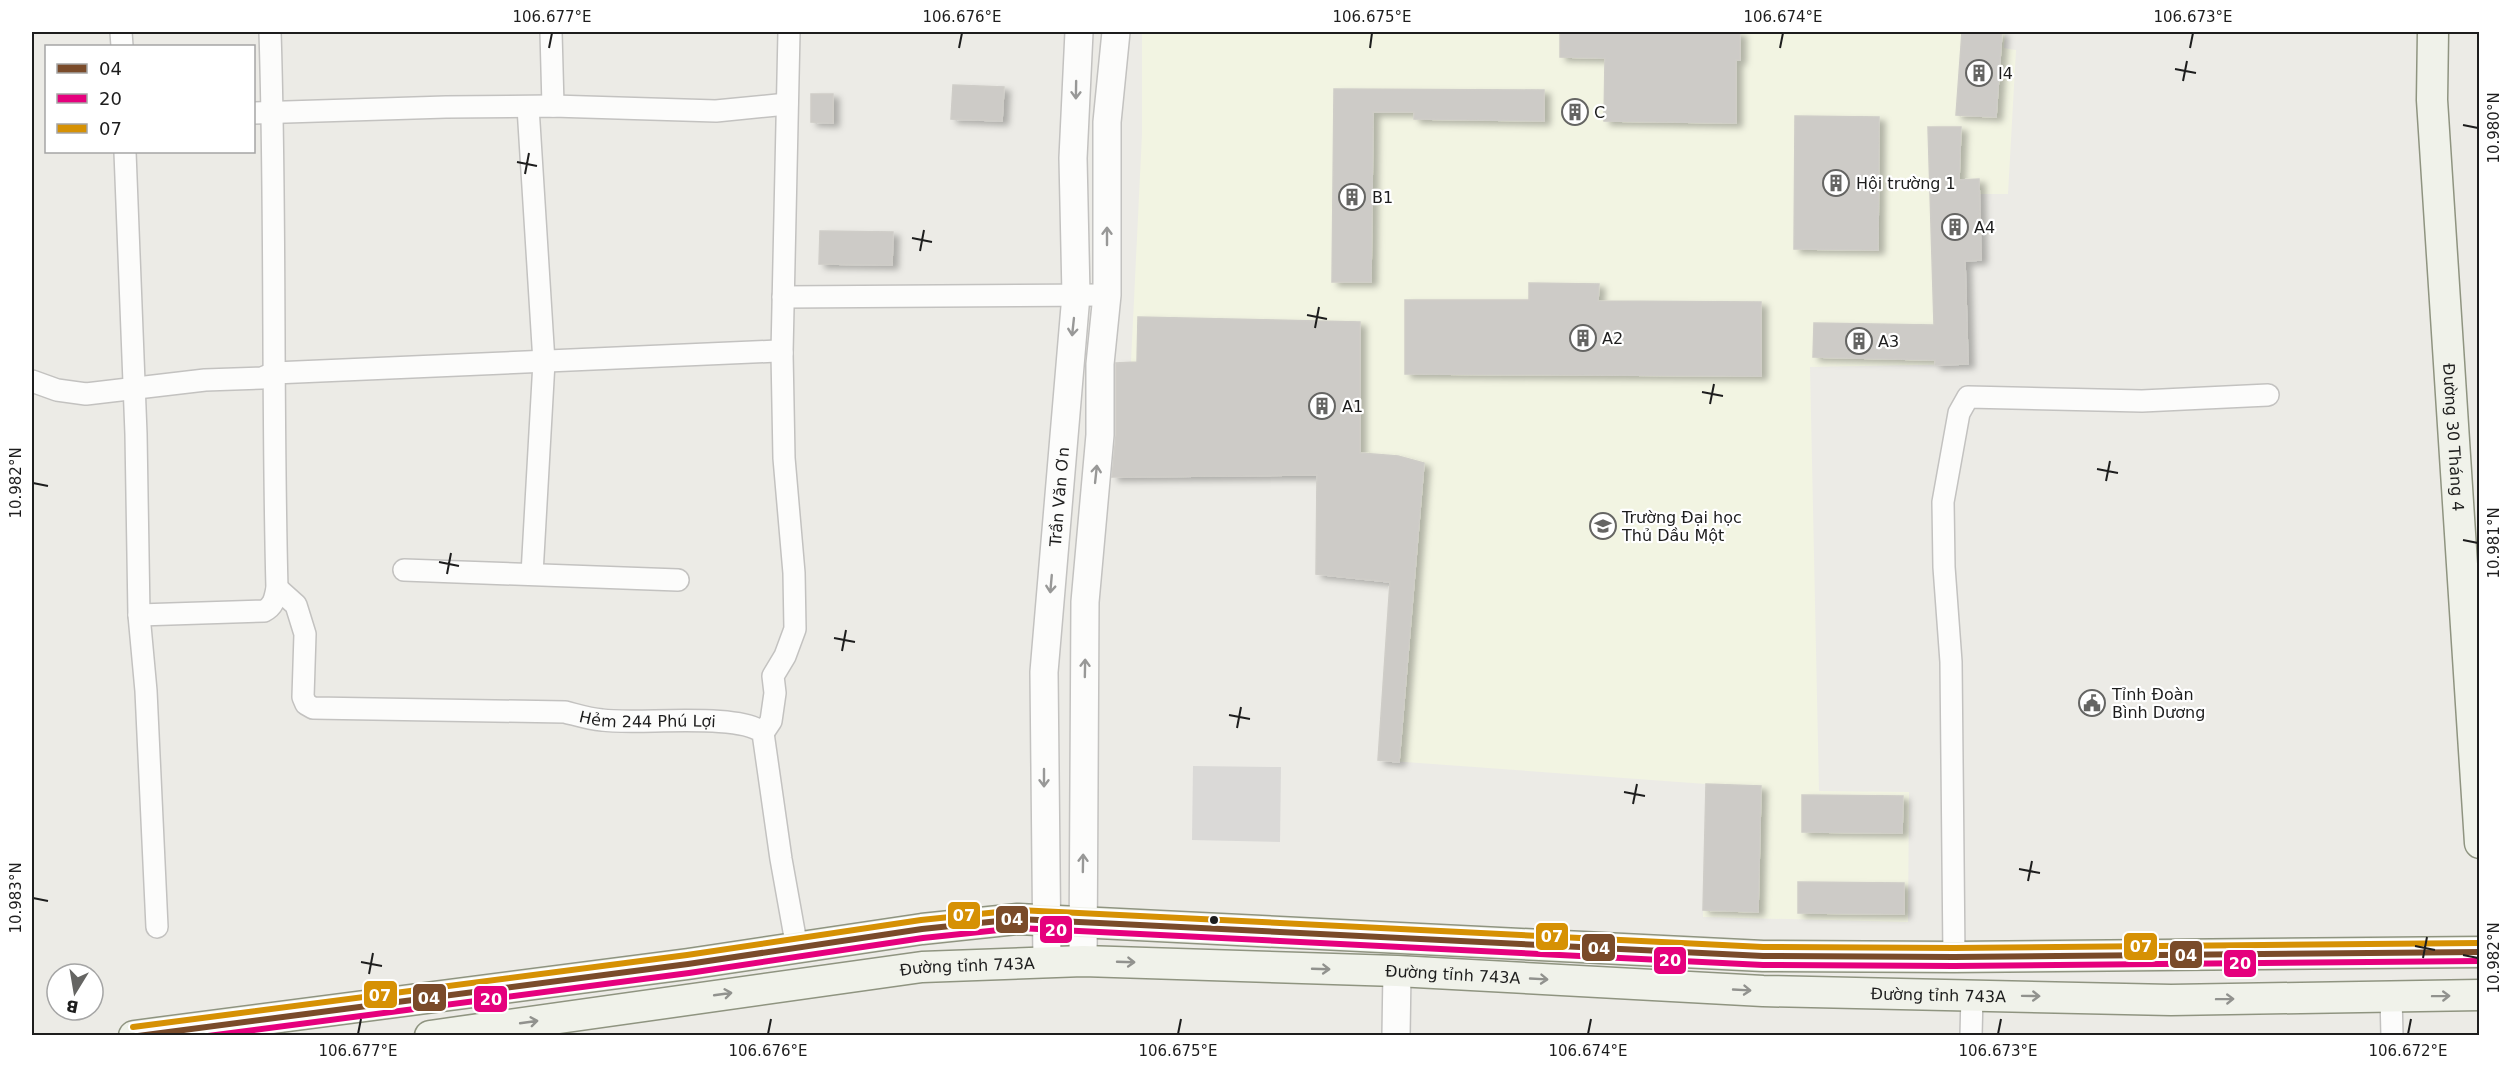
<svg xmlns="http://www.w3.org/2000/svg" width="2511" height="1067" font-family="'DejaVu Sans',sans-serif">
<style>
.education{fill:#f2f4e2}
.religious{fill:#dad9d7}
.building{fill:#cdcbc7;stroke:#cfcdc8;stroke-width:1.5;filter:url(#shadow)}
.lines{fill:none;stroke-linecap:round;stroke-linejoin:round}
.minor-casing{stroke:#c3c2c0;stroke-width:24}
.tertiary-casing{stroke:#c3c2c0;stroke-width:30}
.secondary-casing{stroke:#8f9480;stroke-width:33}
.minor{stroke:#fcfcfb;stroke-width:21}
.tertiary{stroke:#fcfcfb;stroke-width:27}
.secondary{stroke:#f0f2ea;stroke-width:30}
.bus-1-casing{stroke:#fff;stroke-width:10}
.bus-2-casing{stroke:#fff;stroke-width:10}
.bus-3-casing{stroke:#fff;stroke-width:10}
.bus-1{stroke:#7a4b2a;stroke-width:6}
.bus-2{stroke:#e5007d;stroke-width:6}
.bus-3{stroke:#d69104;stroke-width:6}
.oneway{stroke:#989897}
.oneway2{stroke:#91928e}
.ticks{fill:none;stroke:#1d1d1d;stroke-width:2}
.bus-dot{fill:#1d1d1d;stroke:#fff;stroke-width:2}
.labels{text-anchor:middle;stroke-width:4.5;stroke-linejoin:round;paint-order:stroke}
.poi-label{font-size:16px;fill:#1d1d1d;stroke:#fff;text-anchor:start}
.street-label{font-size:16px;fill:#1d1d1d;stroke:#fff}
.line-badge{stroke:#fff;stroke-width:2}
.badge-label{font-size:16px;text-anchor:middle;font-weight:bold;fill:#fff}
.neatline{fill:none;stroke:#1d1d1d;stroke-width:2}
.ticks-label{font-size:15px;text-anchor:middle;fill:#1d1d1d}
</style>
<defs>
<filter id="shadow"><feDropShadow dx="6" dy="4" stdDeviation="3" flood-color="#0004"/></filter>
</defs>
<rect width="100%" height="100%" fill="#ecebe6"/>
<path class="education" d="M1142,32h863l-1,16 12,2 -8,144h-29l2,66 -16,1 3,103 -158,3 9,424 90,1 -1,130 -205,-5 3,-133 -328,-24 20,-304 -38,-3 -223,-91h-6l11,-228z"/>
<path class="religious" d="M1193,766l88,1 -1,75 -88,-2z"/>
<path class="building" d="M1560,32h180v28h-4v63l-132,-2 1,-63 -45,-1z
M1962,32h40l-6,85 -40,-2z
M953,85l51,2 -2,34 -51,-2z
M1334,89l210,1v31l-130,-2v-7h-41l-2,170h-39z
M811,94h22v29l-22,-1z
M1795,116l84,1 -1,133 -84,-1z
M1928,127h33l-2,53 20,-1 2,81 -16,1 3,103 -33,1v-5l-122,-3 1,-34 120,2z
M820,231l73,1 -1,33 -73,-1z
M1529,283l70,1 -1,17 163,1v74l-356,-2v-74h124z
M1138,317l222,5v131l38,3 26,7 -25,299 -21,-2 12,-178 -74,-8 1,-99 -205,2 4,-42v-72l21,-1z
M1706,784l55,2 -3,126 -55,-2z
M1802,795l101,1 -1,37 -100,-1z
M1798,882l106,1v31l-106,-1z"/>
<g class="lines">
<defs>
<g id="minor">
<path d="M121,32l1,14"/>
<path d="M551,32l2,74"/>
<path d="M528,107l16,255 -12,212"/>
<path d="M254,113l192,-6 107,-1 163,5 71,-7"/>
<path d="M125,152l11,282 3,181 7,76 11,236"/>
<path d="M783,297l324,-2"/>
<path d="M32,381l25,9 29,4 119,-14 57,-2 12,-5 503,-22 5,2"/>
<path d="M404,570l274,10"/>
<path id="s1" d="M277,588l19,17 9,29 -2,63 3,7 7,4 252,4c12,3 24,7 37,8 34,5 139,-8 161,13l18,126 16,89"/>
<path d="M139,615l125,-4c10,-5 11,-13 13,-23 -5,-185 -1,-371 -7,-556"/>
<path d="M763,733l8,-12 4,-28 -2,-17 12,-20 10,-27 -1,-56 -10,-115 -2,-105 7,-321"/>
<path d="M1954,957l-3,-295 -7,-95 -1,-65 16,-89 9,-16 174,4 126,-6"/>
<path d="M2391,996l1,40"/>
<path d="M1971,1036l1,-41"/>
</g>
<g id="tertiary">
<path d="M1083,961l2,-359 15,-167v-71l7,-69v-173l9,-90"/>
<path id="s2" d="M1047,962l-3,-290 32,-377 -3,-137 6,-126"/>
<path d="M1396,1036l1,-65"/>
</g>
<g id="secondary">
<path id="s3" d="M2433,32l-1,68 48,743"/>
<path d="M134,1036l554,-72 234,-35 96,-10 745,37 191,1 526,-5"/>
<path id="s4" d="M430,1036l492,-69 161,-6 314,10 366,20 408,9 309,-5"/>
</g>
</defs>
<use href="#minor" class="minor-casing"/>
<use href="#tertiary" class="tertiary-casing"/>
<use href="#secondary" class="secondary-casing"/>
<use href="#minor" class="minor"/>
<use href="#tertiary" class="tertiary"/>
<use href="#secondary" class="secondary"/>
<defs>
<path id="bus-1" d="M138,1036l550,-72 234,-35 96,-10 745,37 191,1 526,-5"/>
<path id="bus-2" d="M208,1036l481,-63 234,-35 95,-10 745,37 191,1 526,-5"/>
<path id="bus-3" d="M133,1027l554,-72 234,-35 97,-10 745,37 191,1 526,-5"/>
</defs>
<use href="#bus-1" class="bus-1-casing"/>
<use href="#bus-2" class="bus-2-casing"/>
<use href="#bus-3" class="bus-3-casing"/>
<use href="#bus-1" class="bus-1"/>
<use href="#bus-2" class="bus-2"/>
<use href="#bus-3" class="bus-3"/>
</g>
<defs><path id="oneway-shaft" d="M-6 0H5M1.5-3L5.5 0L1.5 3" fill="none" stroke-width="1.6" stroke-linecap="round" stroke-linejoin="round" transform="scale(1.5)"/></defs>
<g class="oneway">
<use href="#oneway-shaft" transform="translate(1076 90) rotate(91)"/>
<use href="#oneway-shaft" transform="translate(1107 236) rotate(-90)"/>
<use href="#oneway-shaft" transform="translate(1073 327) rotate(96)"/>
<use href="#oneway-shaft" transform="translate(1096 474) rotate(-84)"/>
<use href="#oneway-shaft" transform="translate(1051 584) rotate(95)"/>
<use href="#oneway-shaft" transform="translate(1085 668) rotate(-89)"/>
<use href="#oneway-shaft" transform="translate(1044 778) rotate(90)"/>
<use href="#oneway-shaft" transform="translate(1083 863) rotate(-89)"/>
</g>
<g class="oneway2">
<use href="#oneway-shaft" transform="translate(1126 962) rotate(2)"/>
<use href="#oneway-shaft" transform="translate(1321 969) rotate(2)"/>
<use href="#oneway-shaft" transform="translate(1539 979) rotate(3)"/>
<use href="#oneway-shaft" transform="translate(1742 990) rotate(3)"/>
<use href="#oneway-shaft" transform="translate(723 994) rotate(-8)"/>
<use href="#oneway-shaft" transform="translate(2031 996) rotate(1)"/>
<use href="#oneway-shaft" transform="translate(2441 996) rotate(-1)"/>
<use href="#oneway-shaft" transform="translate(2225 999) rotate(-1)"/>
<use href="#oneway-shaft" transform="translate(529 1022) rotate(-8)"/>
</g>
<path class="ticks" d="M549,48l3,-15M959,48l3,-15M1370,48l2,-15M1780,48l3,-15M2190,48l3,-15M2175,69l21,4M2183,81l4,-20M2463,125l15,3M517,162l20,4M525,174l4,-21M912,238l20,4M920,251l4,-21M1307,315l20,4M1315,328l4,-21M1702,392l21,4M1710,404l4,-20M2097,469l21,4M2106,481l4,-20M33,483l15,3M2463,540l15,3M439,562l20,4M447,574l4,-21M834,638l21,4M842,651l4,-21M1229,715l21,4M1237,728l4,-21M1624,792l21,4M1633,804l4,-20M2019,869l21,4M2028,881l4,-20M33,898l15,3M2415,946l20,4M2463,955l15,3M2423,958l4,-21M361,962l21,4M369,974l4,-21M358,1034l3,-15M768,1034l3,-15M1178,1034l3,-15M1588,1034l3,-15M1998,1034l3,-15M2408,1034l3,-15"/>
<defs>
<symbol id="building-ring" viewBox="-11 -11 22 22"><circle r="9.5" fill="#fff" stroke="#656563" stroke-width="1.5"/><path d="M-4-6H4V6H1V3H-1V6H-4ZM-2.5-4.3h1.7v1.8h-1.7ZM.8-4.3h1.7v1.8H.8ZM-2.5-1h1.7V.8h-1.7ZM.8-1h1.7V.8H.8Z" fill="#656563"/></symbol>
<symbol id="university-ring" viewBox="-11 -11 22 22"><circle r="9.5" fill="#fff" stroke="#656563" stroke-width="1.5"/><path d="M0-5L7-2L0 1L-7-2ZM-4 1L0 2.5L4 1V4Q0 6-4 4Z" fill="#656563"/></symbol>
<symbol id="civic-ring" viewBox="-11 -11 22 22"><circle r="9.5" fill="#fff" stroke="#656563" stroke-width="1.5"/><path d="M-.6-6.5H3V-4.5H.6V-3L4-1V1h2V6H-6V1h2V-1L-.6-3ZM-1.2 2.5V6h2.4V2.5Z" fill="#656563"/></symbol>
</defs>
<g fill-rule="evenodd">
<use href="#building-ring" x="1964" y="58" width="30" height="30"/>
<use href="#building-ring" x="1560" y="97" width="30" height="30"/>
<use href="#building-ring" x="1821" y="168" width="30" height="30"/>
<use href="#building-ring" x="1337" y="182" width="30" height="30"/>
<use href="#building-ring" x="1940" y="212" width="30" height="30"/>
<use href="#building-ring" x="1568" y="323" width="30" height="30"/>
<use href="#building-ring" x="1844" y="326" width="30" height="30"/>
<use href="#building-ring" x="1307" y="391" width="30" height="30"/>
<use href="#university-ring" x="1588" y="511" width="30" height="30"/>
<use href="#civic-ring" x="2077" y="688" width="30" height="30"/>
</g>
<circle class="bus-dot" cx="1214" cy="920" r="5"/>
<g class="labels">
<g class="poi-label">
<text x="1998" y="79">I4</text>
<text x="1594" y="118">C</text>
<text x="1856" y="189">Hội trường 1</text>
<text x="1372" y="203">B1</text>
<text x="1974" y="233">A4</text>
<text x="1602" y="344">A2</text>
<text x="1878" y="347">A3</text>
<text x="1342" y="412">A1</text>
<text x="1622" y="523">Trường Đại học<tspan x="1622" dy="18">Thủ Dầu Một</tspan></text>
<text x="2112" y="700">Tỉnh Đoàn<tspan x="2112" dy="18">Bình Dương</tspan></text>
</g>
<g class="street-label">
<text dy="6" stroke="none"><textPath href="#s3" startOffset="406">Đường 30 Tháng 4</textPath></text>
<text dy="6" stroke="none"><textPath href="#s2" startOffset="466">Trần Văn Ơn</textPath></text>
<text dy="6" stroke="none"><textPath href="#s1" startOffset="470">Hẻm 244 Phú Lợi</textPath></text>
<text dy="6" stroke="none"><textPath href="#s4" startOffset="542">Đường tỉnh 743A</textPath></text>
<text dy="6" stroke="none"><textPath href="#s4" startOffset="1028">Đường tỉnh 743A</textPath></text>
<text dy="6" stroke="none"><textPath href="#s4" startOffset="1514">Đường tỉnh 743A</textPath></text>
</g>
</g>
<g class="line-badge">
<rect x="947" y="901" width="34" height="29" rx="6" fill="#d69104"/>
<rect x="995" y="905" width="34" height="29" rx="6" fill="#7a4b2a"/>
<rect x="1039" y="915" width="34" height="29" rx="6" fill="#e5007d"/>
<rect x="1535" y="922" width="34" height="29" rx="6" fill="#d69104"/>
<rect x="2123" y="932" width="35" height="29" rx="6" fill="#d69104"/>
<rect x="1581" y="933" width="35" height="29" rx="6" fill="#7a4b2a"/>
<rect x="2169" y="940" width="34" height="29" rx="6" fill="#7a4b2a"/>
<rect x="1653" y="946" width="34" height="29" rx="6" fill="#e5007d"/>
<rect x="2223" y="949" width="34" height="29" rx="6" fill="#e5007d"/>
<rect x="363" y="980" width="35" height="29" rx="6" fill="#d69104"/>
<rect x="412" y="983" width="35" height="29" rx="6" fill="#7a4b2a"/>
<rect x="473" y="985" width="35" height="28" rx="6" fill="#e5007d"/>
</g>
<g class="badge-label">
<text x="964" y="921">07</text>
<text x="1012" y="925">04</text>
<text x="1056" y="936">20</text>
<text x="1552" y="942">07</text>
<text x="2141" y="952">07</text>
<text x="1599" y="954">04</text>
<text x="2186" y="961">04</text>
<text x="1670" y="966">20</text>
<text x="2240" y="969">20</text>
<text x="380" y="1001">07</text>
<text x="429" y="1004">04</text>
<text x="491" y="1005">20</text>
</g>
<rect width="2511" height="1067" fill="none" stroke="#ffffff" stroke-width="66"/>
<rect x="45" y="45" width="210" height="108" fill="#ffffff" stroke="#a5a5a5" stroke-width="1.5"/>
<rect x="57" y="64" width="30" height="9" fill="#7a4b2a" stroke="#a5a5a5" stroke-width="1.5"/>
<text x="99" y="75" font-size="18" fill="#1d1d1d">04</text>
<rect x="57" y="94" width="30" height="9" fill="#e5007d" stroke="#a5a5a5" stroke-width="1.5"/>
<text x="99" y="105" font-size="18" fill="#1d1d1d">20</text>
<rect x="57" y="124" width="30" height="9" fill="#d69104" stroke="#a5a5a5" stroke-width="1.5"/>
<text x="99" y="135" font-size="18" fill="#1d1d1d">07</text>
<g transform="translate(75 992) rotate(191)"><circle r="28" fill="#ffffff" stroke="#a5a5a5" stroke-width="1.5"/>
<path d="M0-4.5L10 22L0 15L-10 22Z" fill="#656563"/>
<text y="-9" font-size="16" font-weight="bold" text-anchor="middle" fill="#1d1d1d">B</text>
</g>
<rect x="33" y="33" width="2445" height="1001" class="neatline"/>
<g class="ticks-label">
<text x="552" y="22">106.677°E</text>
<text x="962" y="22">106.676°E</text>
<text x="1372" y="22">106.675°E</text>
<text x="1783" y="22">106.674°E</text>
<text x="2193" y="22">106.673°E</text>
<text transform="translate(2494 128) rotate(-90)" y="5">10.980°N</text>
<text transform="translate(16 483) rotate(-90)" y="5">10.982°N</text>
<text transform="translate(2494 543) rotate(-90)" y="5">10.981°N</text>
<text transform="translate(16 898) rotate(-90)" y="5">10.983°N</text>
<text transform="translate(2494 958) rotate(-90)" y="5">10.982°N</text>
<text x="358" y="1056">106.677°E</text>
<text x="768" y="1056">106.676°E</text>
<text x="1178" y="1056">106.675°E</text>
<text x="1588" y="1056">106.674°E</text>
<text x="1998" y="1056">106.673°E</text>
<text x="2408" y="1056">106.672°E</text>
</g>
</svg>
